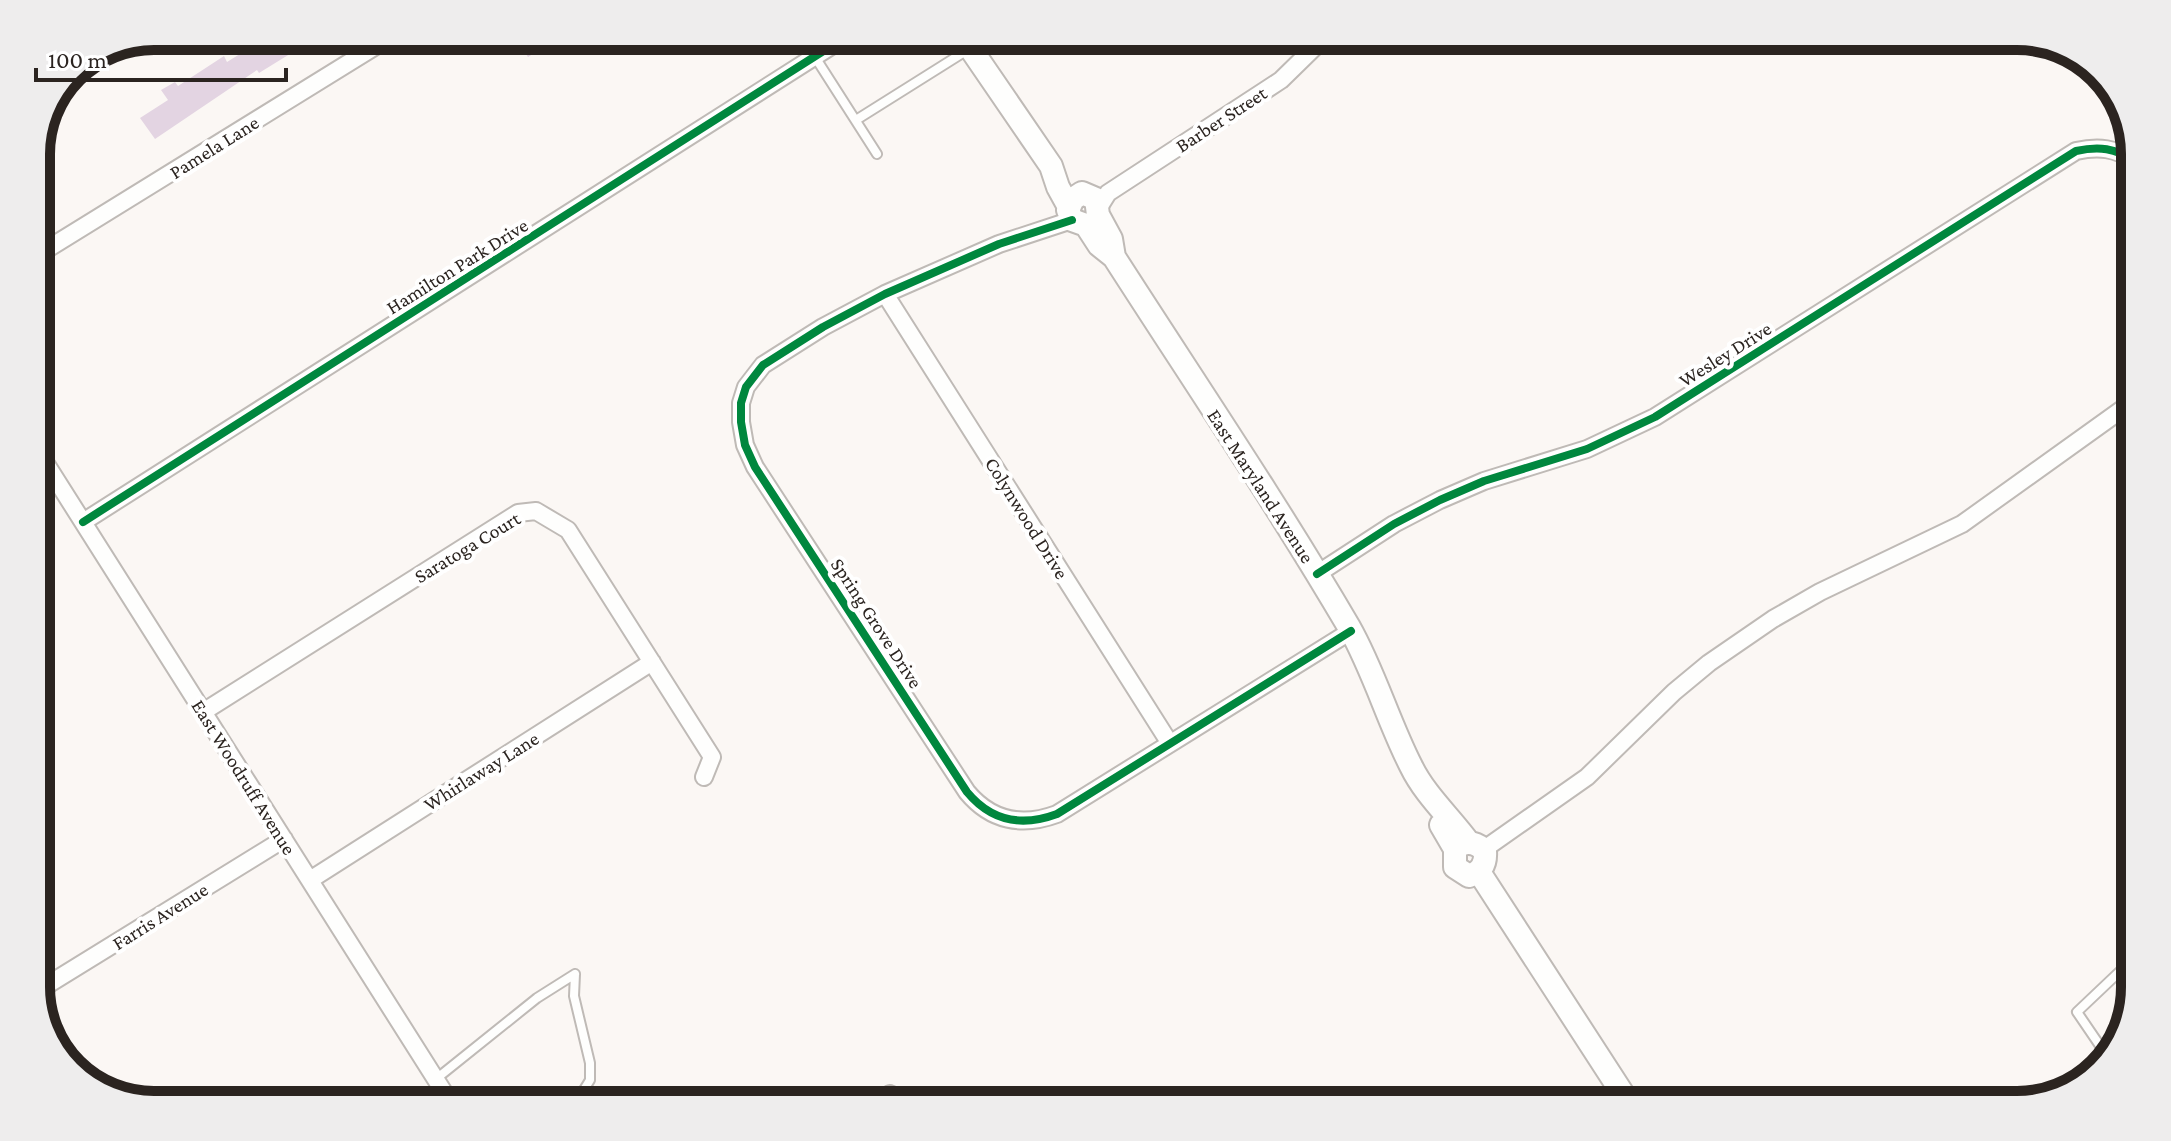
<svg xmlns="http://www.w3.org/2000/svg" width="2171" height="1141" font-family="'Crimson Pro',serif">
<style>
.building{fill:#e3d4e2}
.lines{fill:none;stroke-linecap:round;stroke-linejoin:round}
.lane-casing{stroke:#bfbab6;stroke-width:12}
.street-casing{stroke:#bfbab6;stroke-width:20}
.secondary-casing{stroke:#bfbab6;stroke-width:26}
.lane{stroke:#fefefd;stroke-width:8}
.street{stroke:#fefefd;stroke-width:16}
.secondary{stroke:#fefefd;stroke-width:22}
.cycleway-casing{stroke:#fff;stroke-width:13}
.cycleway{stroke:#00873e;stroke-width:8}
.labels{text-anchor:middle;stroke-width:8;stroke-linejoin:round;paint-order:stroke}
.street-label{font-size:20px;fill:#2b2420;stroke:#fff}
.rim{fill:none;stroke:#2b2420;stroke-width:10}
</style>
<rect width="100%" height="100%" fill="#fbf7f4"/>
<path class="building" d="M269,36h50l-60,37 -2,-3 -102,69 -15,-21 28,-18 -7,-10 14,-8 3,4 46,-30 3,6z
M514,36h24l7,10 -17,11z"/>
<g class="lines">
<defs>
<path id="lane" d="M815,57l62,97
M856,120l113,-71
M2107,1056l-30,-44 58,-55
M436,1079l101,-81 38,-24
M568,1105l12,-9 10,-16v-17l-16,-67 1,-22"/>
<path id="street" d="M1098,209l10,-16 173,-113 45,-44
M1072,220l-73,24 -114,50 -62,33 -60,38 -17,22 -5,16v19l4,23 10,22 212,325c24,29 55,35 90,22l294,-183
M36,256l356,-220
M885,294l284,448
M36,448l416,657
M83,522l764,-486
M1317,574l77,-50 46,-24 44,-19 103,-32 68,-32 421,-266c23,-5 39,-3 59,10
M203,712l315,-199 18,-2 32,19 144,227 -8,20
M1483,850l104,-73 87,-85 35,-29 64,-44 47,-27 142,-68 173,-124
M310,880l342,-218
M36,992l248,-153
M890,1094l7,11"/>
<path id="secondary" d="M962,36l89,130 7,21 11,20
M1114,257l-3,-18 -13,-24 -2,-16 -14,-6 -9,6 -5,11 4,10 14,5 13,20 15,12c79,123 161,244 235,370 25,44 39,94 62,139 14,29 39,51 58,77
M1441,825l14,24v18l14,9c12,-4 17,-12 16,-25 -7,-7 -17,-11 -26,-5
M1479,872l151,233"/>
</defs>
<use href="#lane" class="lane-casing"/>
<use href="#street" class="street-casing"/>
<use href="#secondary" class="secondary-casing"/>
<use href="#lane" class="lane"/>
<use href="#street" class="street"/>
<use href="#secondary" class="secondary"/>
<defs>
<path id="cycleway" d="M1072,220l-73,24 -114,50 -62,33 -60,38 -17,22 -5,16v19l4,23 10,22 212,325c24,29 55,35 90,22l294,-183
M83,522l764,-486
M1317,574l77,-50 46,-24 44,-19 103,-32 68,-32 421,-266c23,-5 39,-3 59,10"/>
</defs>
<use href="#cycleway" class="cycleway-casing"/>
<use href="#cycleway" class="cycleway"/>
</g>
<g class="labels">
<g class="street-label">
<text transform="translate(1221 119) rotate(-33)" y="7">Barber Street</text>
<text transform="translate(214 147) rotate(-32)" y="7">Pamela Lane</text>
<text transform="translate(457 266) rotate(-32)" y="7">Hamilton Park Drive</text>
<text transform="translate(1725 354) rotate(-32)" y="7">Wesley Drive</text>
<text transform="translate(1261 486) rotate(57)" y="7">East Maryland Avenue</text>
<text transform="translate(1027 518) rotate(58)" y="7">Colynwood Drive</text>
<text transform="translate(467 547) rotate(-31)" y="7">Saratoga Court</text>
<text transform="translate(877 623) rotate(57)" y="7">Spring Grove Drive</text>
<text transform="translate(481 771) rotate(-32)" y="7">Whirlaway Lane</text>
<text transform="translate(244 777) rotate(58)" y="7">East Woodruff Avenue</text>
<text transform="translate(160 916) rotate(-32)" y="7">Farris Avenue</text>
</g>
</g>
<path d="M0 0H2171V1141H0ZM154 50H2017A104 104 0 0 1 2121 154V987A104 104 0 0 1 2017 1091H154A104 104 0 0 1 50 987V154A104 104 0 0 1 154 50Z" fill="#eeeded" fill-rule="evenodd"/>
<path class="rim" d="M154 50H2017A104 104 0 0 1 2121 154V987A104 104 0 0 1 2017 1091H154A104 104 0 0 1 50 987V154A104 104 0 0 1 154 50Z"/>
<path d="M36 68v12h250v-12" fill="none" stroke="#2b2420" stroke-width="4"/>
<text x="48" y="68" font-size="24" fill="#2b2420" stroke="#ffffff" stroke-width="6" paint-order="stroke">100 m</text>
</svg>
